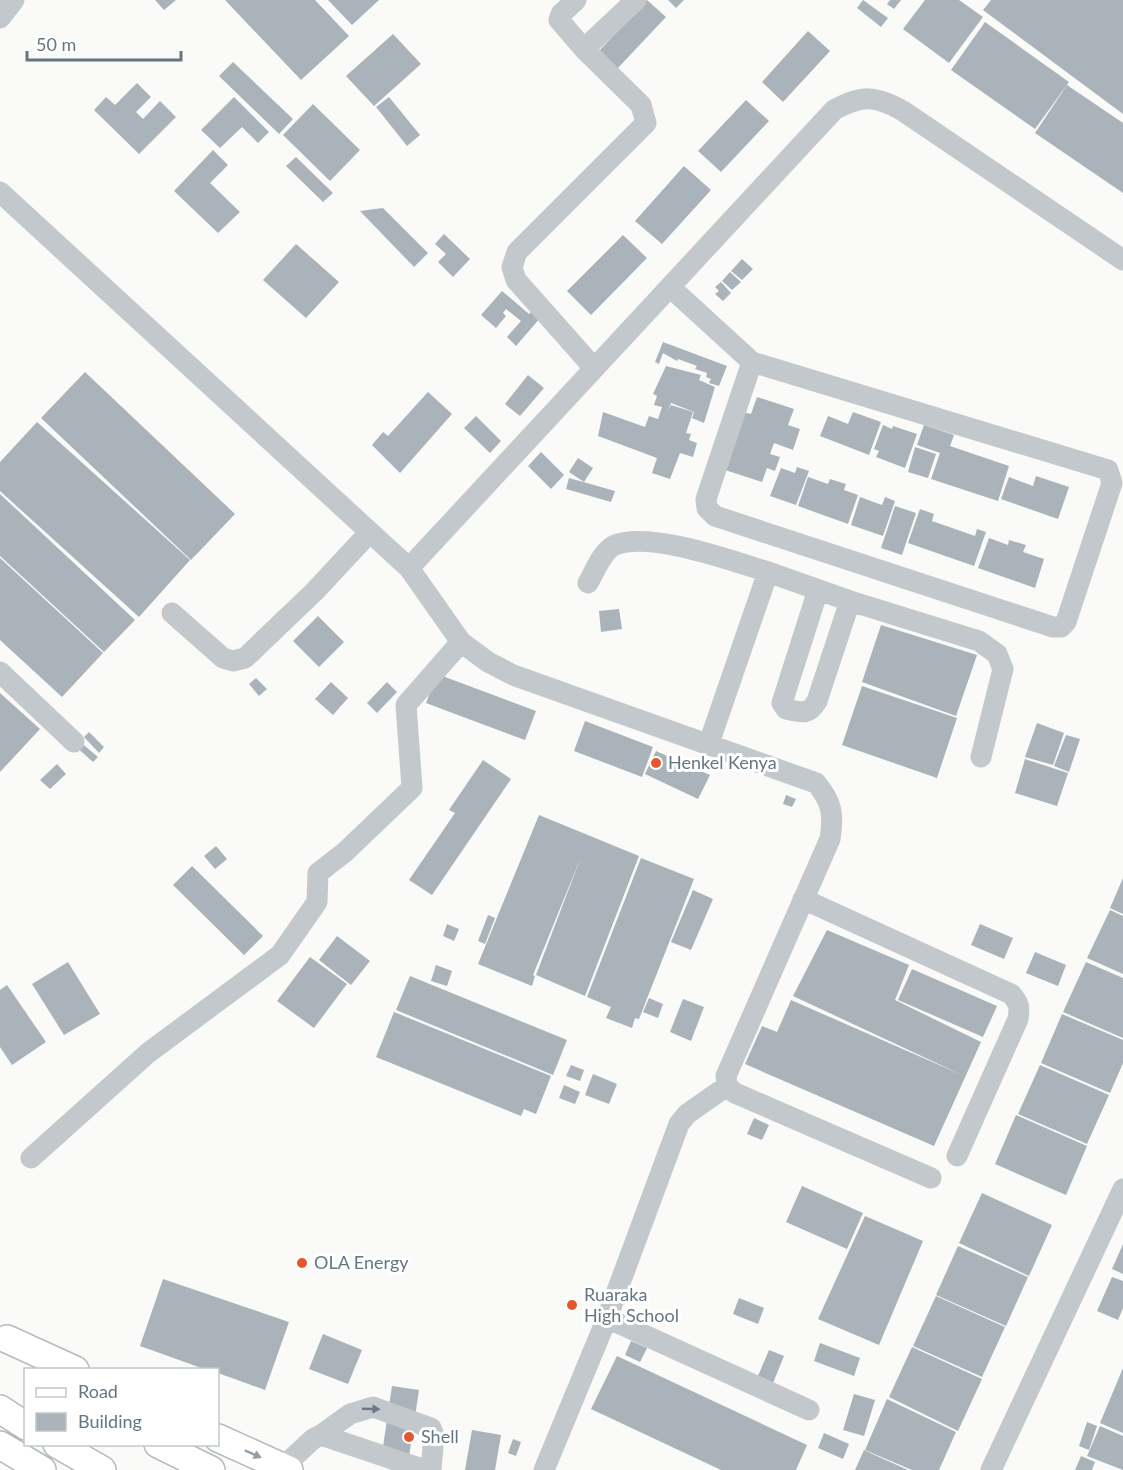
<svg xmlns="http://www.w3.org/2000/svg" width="1123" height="1470" font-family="Lato,sans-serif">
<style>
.building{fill:#aab3b9}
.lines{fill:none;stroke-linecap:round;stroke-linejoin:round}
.major-casing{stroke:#b5babe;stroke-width:30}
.minor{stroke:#c3c8cc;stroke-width:21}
.major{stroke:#fff;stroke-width:27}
.oneway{fill:#6a7a87}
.oneway2{fill:#939fa8}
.poi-dot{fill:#e4572e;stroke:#fff;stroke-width:2}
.labels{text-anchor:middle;stroke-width:6;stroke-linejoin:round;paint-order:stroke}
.poi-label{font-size:18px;fill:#657683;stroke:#fff;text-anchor:start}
</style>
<rect width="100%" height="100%" fill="#fafaf8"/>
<path class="building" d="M155,0h21l-12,10z
M225,0h90l34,36 -48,44z
M328,0h51l-27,25z
M647,0l19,17 -50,53 -18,-18z
M668,0h16l-8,8z
M863,0l25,18 -7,9 -24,-19z
M890,0h11l-7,9 -7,-5z
M925,0h34l24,17 -34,46 -46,-34z
M991,0h132v114l-140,-104z
M985,22l84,60 -34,47 -84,-59z
M808,31l22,20 -47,51 -21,-20z
M393,34l28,30 -47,42 -28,-30z
M233,62l60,57 -14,15 -60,-58z
M137,83l14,14 -15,15 7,7 17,-18 16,16 -37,37 -45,-44 12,-13 9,8z
M1067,85l56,38v70l-88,-60z
M234,97l35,35 -11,11 -16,-16 -22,21 -19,-18z
M389,97l31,38 -13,11 -31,-39z
M746,100l23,21 -48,51 -23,-21z
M313,104l47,46 -30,31 -47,-46z
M213,150l15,15 -18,18 30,29 -22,21 -44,-42z
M296,157l37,36 -10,9 -37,-36z
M684,166l27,24 -49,54 -27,-23z
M383,208l45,45 -14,14 -54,-56z
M444,234l26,25 -17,18 -15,-15 8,-8 -11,-10z
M623,235l24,23 -56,57 -24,-24z
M296,244l43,38 -33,36 -43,-38z
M742,259l11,10 -11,11 -11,-9z
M730,272l11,10 -9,8 -10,-9z
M721,282l10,11 -8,8 -8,-7 4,-3 -4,-4z
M502,291l27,23 4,-4 8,7 -25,29 -9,-9 14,-16 -15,-12 -3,4 3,3 -10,12 -15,-13z
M663,342l64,24 -8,20 -10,-3 2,-4 -5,-2 1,-4 -12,-4 2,-3 -19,-7 -1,2 -14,-8 -4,11 -4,-2z
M666,366l35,9 -2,5 16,7 -11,36 -12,-5 2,-6 -23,-9 -3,7 3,-5 22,7 -7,21 5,1 -2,6 8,3 -4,14 -13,-4 -10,26 -18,-6 5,-15 -59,-22 5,-24 42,15 4,-11 9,3 4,-12 -8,-2 3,-9 -4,-2z
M85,372l150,142 -44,46 -150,-142z
M528,375l16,13 -24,28 -15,-12z
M428,392l24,22 -52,59 -28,-28 11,-13 5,4z
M757,397l37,12 -6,16 12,4 -7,21 -19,-7 -4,11 10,3 -5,14 -8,-3 -5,14 -37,-12 18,-58 8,2z
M853,412l28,10 -12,33 -49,-19 8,-20 20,8z
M476,416l25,25 -11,12 -26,-25z
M37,422l153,138 -51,57 -139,-126v-29z
M883,425l9,4 1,-3 24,8 -12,34 -29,-11 3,-6 -5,-2z
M924,425l30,10 -4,11 59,20 -11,35 -67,-22 9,-26 -23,-8z
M915,447l21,7 -8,24 -20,-6z
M541,452l23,23 -13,14 -23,-23z
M578,458l15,10 -9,14 -15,-10z
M797,467l12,4 -13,34 -26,-9 11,-28 14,5z
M1036,476l33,11 -11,32 -57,-20 8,-22 24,9z
M808,477l20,7 2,-5 16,5 -2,6 14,5 -10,29 -50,-18z
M569,478l46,13 -4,11 -45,-13z
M0,494l135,126 -31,32 -104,-96z
M860,497l22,8 3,-8 10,4 -12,35 -32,-11z
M895,506l21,7 -14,42 -21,-7z
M920,509l14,5 -2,7 43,15 2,-7 9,3 -12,34 -66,-23z
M989,538l19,7 1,-5 17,5 -3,7 21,7 -9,29 -57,-20z
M0,558l103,95 -41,44 -62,-57z
M619,609l3,20 -21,3 -2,-21z
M318,616l26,26 -25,25 -26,-26z
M881,625l96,30 -21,61 -94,-34z
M437,674l99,37 -11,29 -99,-37z
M256,678l11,11 -8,7 -10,-12z
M331,682l17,16 -15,17 -18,-16z
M387,682l10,10 -20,21 -10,-10z
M862,686l95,32 -20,60 -95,-33z
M0,693l40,36 -40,43z
M585,721l68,26 -11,30 -68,-26z
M1037,723l27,10 -11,32 -28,-8z
M89,732l15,15 -5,6 -15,-16z
M1066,735l14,4 -11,33 -15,-6z
M79,741l19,16 -5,5 -18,-16z
M656,751l54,24 -12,24 -53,-25z
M1025,759l43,14 -11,33 -42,-13z
M483,760l28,19 -79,116 -23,-15 46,-67 -6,-3z
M57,764l9,10 -16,15 -10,-9z
M786,795l10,4 -4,8 -9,-3z
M539,815l100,41 -54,140 -49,-21 45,-118 -48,118 2,1 -3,10 -54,-22z
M216,846l11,13 -12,10 -11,-13z
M641,858l53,21 -55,140 -4,-1 -3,10 -26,-10 5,-11 -24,-10z
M192,866l71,70 -19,19 -71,-70z
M1123,878v36l-13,-6z
M693,890l20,9 -22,51 -20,-8z
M1110,910l13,6v58l-36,-16z
M488,915l7,3 -10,26 -7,-3z
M447,924l12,5 -5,12 -11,-5z
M980,924l33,14 -9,21 -33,-14z
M827,930l82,35 -14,35 86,42 -47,104 -189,-82 17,-38 15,6 14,-32 171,75 -169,-79z
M337,936l33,25 -19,24 -32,-25z
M1035,952l31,13 -8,21 -32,-13z
M310,957l37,27 -33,44 -37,-27z
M68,962l32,52 -36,21 -32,-51z
M1086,962l37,16v60l-60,-26z
M436,965l16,6 -5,15 -16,-5z
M912,969l85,37 -14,31 -85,-37z
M410,976l157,64 -14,35 -157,-65z
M7,985l39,57 -34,23 -12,-18v-57z
M649,998l14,6 -5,14 -15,-6z
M683,999l21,8 -13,34 -21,-9z
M394,1012l157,64 -15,38 -12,-5 -3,7 -145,-59z
M1062,1014l61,26v23l-13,30 -69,-30z
M571,1065l13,5 -4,11 -14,-5z
M1040,1065l69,30 -22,49 -69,-30z
M593,1074l24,10 -8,20 -24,-9z
M564,1085l16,7 -5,12 -16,-6z
M1016,1115l71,31 -21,49 -71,-31z
M754,1118l15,7 -7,15 -15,-6z
M802,1186l61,27 -16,36 -61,-27z
M982,1193l70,32 -23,51 -70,-33z
M865,1216l58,25 -44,104 -61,-26z
M1123,1244v30l-11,-5z
M958,1246l70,31 -22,49 -70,-31z
M1112,1277l11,4v27l-5,12 -21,-9z
M163,1279l126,43 -24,68 -47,-17v-3h-11l-67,-24z
M936,1296l69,31 -23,50 -69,-31z
M739,1298l25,10 -6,16 -25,-10z
M323,1334l39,16 -14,34 -39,-15z
M631,1341l16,7 -7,14 -15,-7z
M820,1343l40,15 -6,18 -40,-15z
M912,1347l70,32 -24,52 -69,-34z
M769,1350l15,6 -11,27 -15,-7z
M617,1356l190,89 -11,25h-75l-130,-61z
M1123,1368v65l-23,-10z
M392,1386l27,4 -11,73 -27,-3z
M854,1394l21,6 -11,36 -21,-6z
M887,1399l69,33 -17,38h-27l-47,-20z
M1087,1422l10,4 -8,24 -10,-4z
M1100,1426l23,10v34l-36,-14z
M472,1430l29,5 -6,35h-30z
M824,1433l25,11 -6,15 -25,-11z
M513,1439l8,3 -5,14 -8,-3z
M864,1450l2,1 42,19h-53z
M1081,1456l14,6 -3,8h-17z"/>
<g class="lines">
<defs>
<path id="major" d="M7,1339l68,31
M0,1409l26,17
M218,1438l71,32
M57,1444l45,26
M158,1444l53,26
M0,1445l42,25"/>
</defs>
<use href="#major" class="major-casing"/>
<path class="minor" d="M576,0l-15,14 -2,6 25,29
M0,18l14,-18
M0,192l409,376 52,74 27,20 25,13 303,108c16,19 18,31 14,56l-104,237 1,10 -40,28 -8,10 -72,194 -63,152
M670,287l82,75 356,108 4,13 -46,139 -5,5h-8l-338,-111 -8,-8 -1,-9 46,-137
M594,368l-78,-88 -4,-13 5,-15 129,-129 -5,-18 -57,-56 52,-49
M409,568l425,-458c28,-15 41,-15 69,1l220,149
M588,583c7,-12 14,-32 27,-38 35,-14 118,16 153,27
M818,590l-36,113 4,6c15,3 22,7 31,-8l33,-100
M172,613l51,45 10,3 12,-3 70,-67 55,-59
M0,672l74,70
M709,743l59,-171 82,29 129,40 18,13 6,15 -22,88
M803,899l208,95c8,9 9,13 7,25l-61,137
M727,1086l8,7 196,85
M31,1158l117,-105 132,-98 37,-53 1,-29 27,-21 67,-64 -6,-83 55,-63
M607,1318l202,92
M321,1435l29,-21 23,-7 58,21 3,7 -3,35
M283,1467l30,-28 8,-4 104,35
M991,1470l132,-281"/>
<use href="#major" class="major"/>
</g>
<defs><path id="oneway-solid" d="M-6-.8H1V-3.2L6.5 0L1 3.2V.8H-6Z" transform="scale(1.5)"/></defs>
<use class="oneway" href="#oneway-solid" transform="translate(371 1409) rotate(2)"/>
<use class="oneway2" href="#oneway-solid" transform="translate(253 1454) rotate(24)"/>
<g class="poi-dot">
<circle cx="656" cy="763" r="6"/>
<circle cx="302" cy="1263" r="6"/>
<circle cx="572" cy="1305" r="6"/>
<circle cx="409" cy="1437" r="6"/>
</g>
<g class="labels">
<g class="poi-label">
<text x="668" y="769">Henkel Kenya</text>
<text x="314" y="1269">OLA Energy</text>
<text x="584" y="1301">Ruaraka<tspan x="584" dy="21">High School</tspan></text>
<text x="421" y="1443">Shell</text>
</g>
</g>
<rect x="24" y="1368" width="195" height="78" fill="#ffffff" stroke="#c1c8cd" stroke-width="1.5"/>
<rect x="36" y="1388" width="30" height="9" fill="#ffffff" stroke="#c1c8cd" stroke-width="1.5"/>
<text x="78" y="1398" font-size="18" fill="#657683">Road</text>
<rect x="36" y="1413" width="30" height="18" fill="#aab3b9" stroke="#c1c8cd" stroke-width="1.5"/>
<text x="78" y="1428" font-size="18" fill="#657683">Building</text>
<path d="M27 51v9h154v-9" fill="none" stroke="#657683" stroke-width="3"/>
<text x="36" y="51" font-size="18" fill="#657683" stroke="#ffffff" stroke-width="4.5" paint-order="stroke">50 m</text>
</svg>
